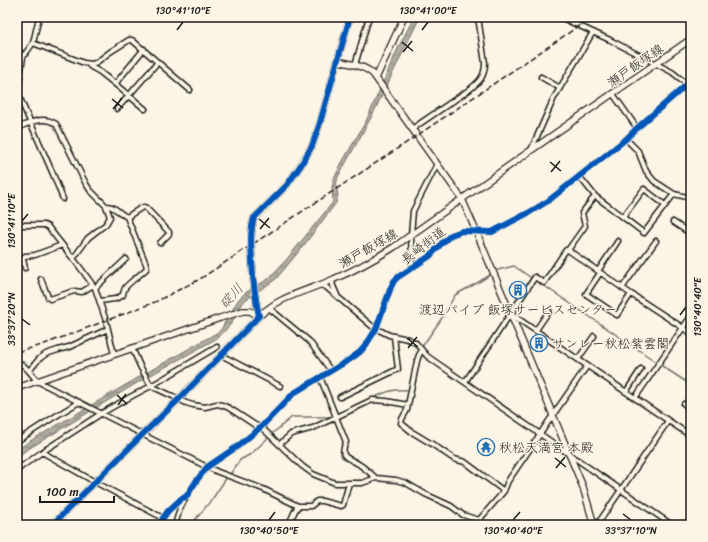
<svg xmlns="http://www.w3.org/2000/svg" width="708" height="542" font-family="Sriracha,'Klee One',sans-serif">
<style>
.water{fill:url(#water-waves);stroke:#75726c}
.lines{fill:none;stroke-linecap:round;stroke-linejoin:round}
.stream{stroke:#75726c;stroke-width:1.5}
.street-casing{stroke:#1c1c1c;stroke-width:7}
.secondary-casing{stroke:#1c1c1c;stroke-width:8}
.street{stroke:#fcf5e5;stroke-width:4}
.secondary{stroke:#fcf5e5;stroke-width:5.5}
.rail{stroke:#1c1c1c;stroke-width:1.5;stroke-dasharray:6 3;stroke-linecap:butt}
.cycleway-casing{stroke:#fcf5e5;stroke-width:8}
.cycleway{stroke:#0057b8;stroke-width:6}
.ticks{fill:none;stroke:#1c1c1c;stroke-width:1.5}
.labels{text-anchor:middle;stroke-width:3;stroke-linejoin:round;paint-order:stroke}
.street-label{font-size:13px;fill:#1c1c1c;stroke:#fcf5e5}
.poi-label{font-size:13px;fill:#1c1c1c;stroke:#fcf5e5;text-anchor:start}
.water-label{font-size:14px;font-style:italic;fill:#575551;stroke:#fcf5e5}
.neatline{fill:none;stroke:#1c1c1c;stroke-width:1.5}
.ticks-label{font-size:10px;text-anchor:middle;fill:#1c1c1c}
</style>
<defs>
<pattern id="water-waves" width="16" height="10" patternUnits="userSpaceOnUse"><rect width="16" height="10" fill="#b0aba1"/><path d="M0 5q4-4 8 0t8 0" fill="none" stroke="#8e8a82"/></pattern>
</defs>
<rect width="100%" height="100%" fill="#fcf5e5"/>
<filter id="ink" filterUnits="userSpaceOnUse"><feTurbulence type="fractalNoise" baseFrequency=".025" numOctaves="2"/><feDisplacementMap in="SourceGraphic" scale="8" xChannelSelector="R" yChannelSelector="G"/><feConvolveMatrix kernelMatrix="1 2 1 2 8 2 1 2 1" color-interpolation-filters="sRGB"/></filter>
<g filter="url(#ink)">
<path class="water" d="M414,17h6l-47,97 -35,63 -2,8 2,10 -2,8 -31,41 -24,29 -5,6 -32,22 -13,23 -12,13 -12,7 -65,36 -117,71 -8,7v-8l13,-9 116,-68 74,-42 18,-31 7,-7 23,-14 18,-19 47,-58 -1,-15 2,-8 7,-15 25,-43 33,-75z"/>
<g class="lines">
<path class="stream" d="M498,270l16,-4 16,11
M537,281l118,80
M421,348l21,-30 13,-23 22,-12 13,-8
M662,366l29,19
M373,398c15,-7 19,-9 36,-8l3,-13
M273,433l19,-16h40
M231,473l9,-13 11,-6 19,-18
M191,525l22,-27 14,-21"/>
<defs>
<path id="street" d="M39,17l-6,26 -10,14 -5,33v4l35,80 10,25
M560,17l50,23 62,32 15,12
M572,22l9,-5
M33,43l51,20 8,1 5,-2 13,-10 19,-12h3l58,50
M17,47l6,10
M144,49l-29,35 30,25
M88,64l3,3 9,5 15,12
M355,65l14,-48
M541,77l19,11
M613,94l24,34
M117,109l41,-47
M17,128c13,-5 26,-13 39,-4l30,60 4,6 16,16 4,11 -4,7 -18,14 -15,21
M412,129l57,-39c10,-8 16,-13 16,-27l-7,-46
M626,139l12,12 8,20 8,10 20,13 17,4
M531,150l23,-52 39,-66
M579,176l16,20 49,37 30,-39
M106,206c8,-1 14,8 21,11l14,-9 3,-1 2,1 23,24v2l-9,9
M623,217l21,-28 21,16
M673,222l18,12
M17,225h27l4,2 31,39 16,22 11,33 8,33
M568,250l63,44 60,39
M25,268l-2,-9 2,-3 10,-1 27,-10
M412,268l-1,-33 2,-24 24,-47
M598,271l20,-30
M600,273l-14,21 31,21 14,-21
M41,279l7,18 2,2 24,-8 8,1 11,-7
M332,280l1,6 4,9
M320,285l6,2 47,40 16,8 19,4 8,4 11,13 7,5 238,164
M95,288l31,-29
M622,288l34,-47
M100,301l15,-2 8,-4c0,-2 1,-5 2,-7 3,-5 17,-14 22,-20l-1,-4 -19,-47
M269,308l40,33 22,30
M511,314l180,122
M536,330l13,-19
M132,348l8,18 11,20 28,13 7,4 7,2 12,2 12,-3 5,1 7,3 26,17 6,2 41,39 11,8 22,9h27l14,-5 20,2 10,3 19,11 26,12 12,9 16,5 6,5
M422,350l-3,5 -2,6 -10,49 -5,9 -1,4 11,9 20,12 22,15 11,3 39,29
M221,355l59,31
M578,359l16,-23
M17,362l7,4 5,5 8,10 170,86 11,5 45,17 35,17h13l6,-5h5l19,5 2,-1 6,-22
M29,371l10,-12 7,-5 12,-4 11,-3 39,-18
M320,377l26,65c-8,17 3,15 14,23 6,4 11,9 16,13
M465,382l70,-105 9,6 22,-33h2l17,-24 -3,-13 13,-17
M626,392l15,-23
M340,397l58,-28 -4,-32
M635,398l56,-82
M684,404l7,5
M17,441l34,-22 28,-17
M280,444l11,-10 22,-6 59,-28 14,1 22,4
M42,452l53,30 68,36
M17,471l4,-4 21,-15 60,-39 30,-17 19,-10 66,-39
M291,520l15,5
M479,520l20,-23 5,-6 4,-10 45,-66 34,-49
M159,525l4,-7 5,-7 14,-13 4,-1 11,-17 10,-13 31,-21 23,-19 33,-34 55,-33 11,-8 6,-7 10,-16 15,-42 3,-6 4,-4 32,-21 11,-12 10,-9 11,-4 30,1 38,-20 18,-11 78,-62 11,-11 54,-47
M175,525l5,-17 6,-10
M288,525c4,-6 6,-14 10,-19
M597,525l71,-104"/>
<path id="secondary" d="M338,61c11,3 26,4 35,13l89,125 14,32 107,256 11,38
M376,78l28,-61
M17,388l203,-70 23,-7h7l9,5c7,-6 15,-12 23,-16 16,-8 35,-13 52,-21 21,-9 41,-20 60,-32l136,-96 161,-112
M52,525l90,-90 37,-36 80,-83c-4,-18 -6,-37 -7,-55 -1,-15 -2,-30 2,-43l33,-33 14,-20 11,-19 7,-20 31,-109"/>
</defs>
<use href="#street" class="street-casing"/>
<use href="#secondary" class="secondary-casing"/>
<use href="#street" class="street"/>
<use href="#secondary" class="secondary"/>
<path class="rail" d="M17,352l25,-7 113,-43 45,-23 212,-140 180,-122"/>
<defs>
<path id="cycleway" d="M52,525l90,-90 37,-36 80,-83c-4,-18 -6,-37 -7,-55 -1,-15 -2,-30 2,-43l33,-33 14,-20 11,-19 7,-20 31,-109
M159,525l4,-7 5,-7 14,-13 4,-1 11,-17 10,-13 31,-21 23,-19 33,-34 55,-33 11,-8 6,-7 10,-16 15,-42 3,-6 4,-4 32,-21 11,-12 10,-9 11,-4 30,1 38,-20 18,-11 78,-62 11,-11 54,-47"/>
</defs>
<use href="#cycleway" class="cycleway-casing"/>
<use href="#cycleway" class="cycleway"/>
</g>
</g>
<path class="ticks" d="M177,30l6,-8M422,30l6,-8M402,42l11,9M403,52l9,-11M112,99l11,9M113,109l9,-11M550,162l11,9M551,172l9,-11M259,219l11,9M22,221l6,-7M260,229l9,-11M680,315l6,-8M22,319l8,6M407,338l11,9M408,348l9,-11M117,395l10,9M118,405l8,-11M555,458l11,9M556,468l9,-11M623,514l8,6M269,520l6,-8M513,520l7,-8"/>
<defs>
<symbol id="building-ring" viewBox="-11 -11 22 22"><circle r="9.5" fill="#fcf5e5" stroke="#1f6fb2" stroke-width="1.5"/><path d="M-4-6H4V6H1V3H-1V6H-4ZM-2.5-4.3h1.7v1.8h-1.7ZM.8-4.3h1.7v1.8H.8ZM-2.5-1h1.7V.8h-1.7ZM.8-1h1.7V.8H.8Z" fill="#1f6fb2"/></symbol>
<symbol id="temple-ring" viewBox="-11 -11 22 22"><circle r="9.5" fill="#fcf5e5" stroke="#1f6fb2" stroke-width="1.5"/><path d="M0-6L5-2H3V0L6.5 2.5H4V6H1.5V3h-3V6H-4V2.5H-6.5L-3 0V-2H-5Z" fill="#1f6fb2"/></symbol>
</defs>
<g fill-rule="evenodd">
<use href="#building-ring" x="508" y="280" width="20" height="20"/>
<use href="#building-ring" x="529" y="333" width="20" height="20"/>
<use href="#temple-ring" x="476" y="437" width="20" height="20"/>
</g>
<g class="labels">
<g class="street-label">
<text transform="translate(635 65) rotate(-35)" y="5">瀬戸飯塚線</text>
<text transform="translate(423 245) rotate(-38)" y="5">長崎街道</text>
<text transform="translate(368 248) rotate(-30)" y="5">瀬戸飯塚線</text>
</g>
<g class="poi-label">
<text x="518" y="314" text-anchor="middle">渡辺パイプ 飯塚サービスセンター</text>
<text x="552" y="348">サンレー秋松紫雲閣</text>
<text x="499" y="452">秋松天満宮 本殿</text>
</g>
<g class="water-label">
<text transform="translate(231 296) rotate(-48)" y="5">碇川</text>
</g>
</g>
<rect width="708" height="542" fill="none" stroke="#fcf5e5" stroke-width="44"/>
<path d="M40 496v6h74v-6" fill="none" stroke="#1c1c1c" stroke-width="2"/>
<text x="46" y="496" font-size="12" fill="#1c1c1c" stroke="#fcf5e5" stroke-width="3" paint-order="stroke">100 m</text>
<rect x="22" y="22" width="664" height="498" class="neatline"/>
<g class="ticks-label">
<text x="183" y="14">130°41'10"E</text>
<text x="428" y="14">130°41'00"E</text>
<text transform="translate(11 221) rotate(-90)" y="4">130°41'10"E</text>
<text transform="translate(697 307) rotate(-90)" y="4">130°40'40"E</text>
<text transform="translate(11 319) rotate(-90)" y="4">33°37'20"N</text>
<text x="269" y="534">130°40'50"E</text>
<text x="513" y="534">130°40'40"E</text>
<text x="631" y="534">33°37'10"N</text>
</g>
</svg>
